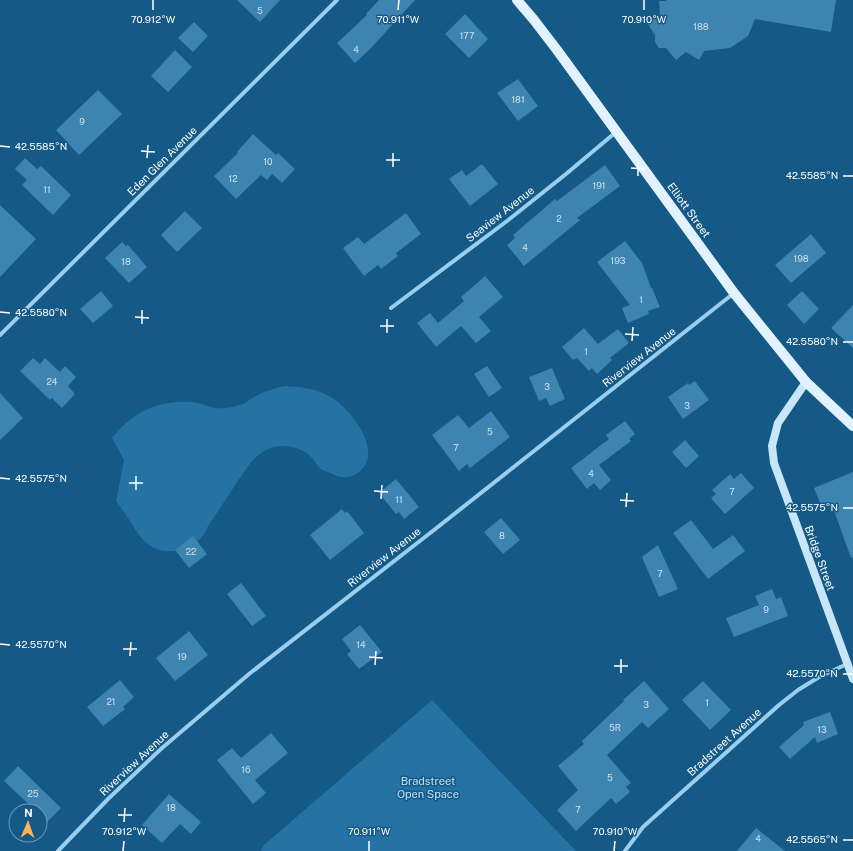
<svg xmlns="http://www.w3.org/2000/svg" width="853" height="851" font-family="'Public Sans',sans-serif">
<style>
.green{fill:#2473a4}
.building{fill:#3d84b0}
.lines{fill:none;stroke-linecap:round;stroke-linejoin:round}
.street{stroke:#9aceee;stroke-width:4}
.secondary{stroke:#c8e6fa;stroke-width:8}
.primary{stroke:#e2f2ff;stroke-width:10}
.ticks{fill:none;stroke:#fff;stroke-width:1.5}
.labels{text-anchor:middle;stroke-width:3;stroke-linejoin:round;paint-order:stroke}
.number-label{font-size:9px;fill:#cee0eb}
.street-label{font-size:11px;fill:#fff;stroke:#155986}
.park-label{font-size:11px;fill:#c0e4fa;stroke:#155986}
.ticks-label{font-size:10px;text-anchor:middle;fill:#fff;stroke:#155986;stroke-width:3;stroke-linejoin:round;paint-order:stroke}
</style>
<rect width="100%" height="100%" fill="#155986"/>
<path class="green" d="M285,386c15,1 30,2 44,10 21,11 59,59 27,78 -10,6 -18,3 -28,-2 -3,-1 -7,-2 -8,-4 -2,-1 -2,-3 -4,-5 -2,-3 -5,-6 -8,-9 -14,-10 -35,-11 -48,0 -10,7 -16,19 -23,28 -9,15 -19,29 -29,44 -4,11 -12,18 -23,22 -24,9 -40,-1 -52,-22 -5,-8 -11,-17 -17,-25l8,-41 -12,-22c21,-27 51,-41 86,-35 6,1 13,5 18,5 5,1 19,-1 24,-3 5,-1 11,-7 16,-9 9,-5 19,-8 29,-10z
M432,700l144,151h-315l3,-6z"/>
<path class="building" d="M237,0h43l-20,22z
M379,0h36l-43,47 -17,16 -18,-20 30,-28 -1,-1z
M666,0h170l-5,32 -76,-13 -7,17 -18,12 -26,3 -5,9 -13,-8 -10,8 -10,-12h-7l-4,-6v-7l-8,-12 13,-9 -1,-13h7z
M465,14l23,25 -19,19 -24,-24z
M194,22l14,14 -15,16 -15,-14z
M175,50l17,17 -24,25 -17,-16z
M518,79l20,27 -20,15 -21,-28z
M98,90l24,24 -43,41 -23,-25z
M253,134l23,21 2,-2 17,16 -13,14 -10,-9 -5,6 -6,-5 -25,24 -22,-23 24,-23 -1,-1z
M25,158l12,11 4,-3 30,29 -18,20 -31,-30 5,-5 -12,-11z
M482,164l16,20 -28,22 -21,-27 13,-9 4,6z
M605,165l15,21 -43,32 3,2 -56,46 -17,-21 8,-7 -2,-3 42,-36 2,2z
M0,205l36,34 -36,38z
M185,211l17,17 -25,24 -16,-17z
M406,213l15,21 -25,19 2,3 -17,13 -3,-4 -14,11 -21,-28 15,-11 6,7z
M811,234l15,19 -35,30 -16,-18z
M625,241l17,22 9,25h1l8,19 -12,4 1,3 -21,9 -6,-15 8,-3 -33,-43z
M122,242l4,4 2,-1 19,22 -18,16 -24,-25z
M485,276l18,21 -24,20 12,14 -15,12 -15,-17 -25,21 -19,-24 13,-10 8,10 26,-22 -3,-4z
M101,291l12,15 -20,17 -13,-14z
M802,291l17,18 -15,15 -17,-19z
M853,305v43l-22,-20z
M584,328l14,16 20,-15 11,14 -19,15 2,2 -15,14 -5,-6 -3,3 -12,-13 -4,2 -11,-13z
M33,358l7,6 5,-6 15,14 5,-6 11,11 -8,9 7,8 -13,14 -10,-10 -2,2 -30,-29z
M487,366l15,22 -13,9 -15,-23z
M552,368l13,31 -15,7 -4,-8 -7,3 -10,-24z
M695,381l14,19 -26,19 -15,-22 20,-14 1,2z
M0,393l23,25 -23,22z
M491,411l19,26 -40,31 -3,-4 -8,7 -27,-36 26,-20 11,13z
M625,421l10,13 -6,5 2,2 -32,24 12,15 -11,10 -6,-7 -7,6 -16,-21 38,-29 -3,-4z
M685,440l14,16 -13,12 -14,-16z
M853,472v85l-2,1 -19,-53 -10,3 -8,-20z
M741,473l13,15 -29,26 -14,-16 5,-4 -4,-4 18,-16 4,5z
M396,479l23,28 -15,12 -5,-7 -3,2 -17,-21z
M342,509l3,4 2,-2 17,22 -34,27 -20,-25z
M501,518l19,22 -17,14 -19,-22z
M691,520l22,29 20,-14 12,16 -37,28 -35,-46z
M193,536l14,18 -18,14 -14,-18z
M658,545l20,44 -19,8 -17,-40z
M241,583l25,33 -14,10 -25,-32z
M772,589l4,10 5,-2 7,19 -54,21 -8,-19 33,-13 -4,-9z
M360,625l22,27 -23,17 -12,-15 4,-3 -9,-12z
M189,631l19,24 -33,26 -19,-23z
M120,680l14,17 -11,10 2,2 -22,17 -16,-19z
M644,681l25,28 -21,19 -6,-6 -35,33 24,28 -5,4 4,5 -14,12 -5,-6 -35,33 -19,-21 21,-20 -20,-24 26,-22 -2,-3 42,-40 -1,-1z
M703,681l28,29 -21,20 -28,-30z
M830,712l8,22 -21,9 -2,-6 -25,22 -11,-12 25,-22 -1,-3z
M271,733l17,20 -33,27 11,13 -13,11 -36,-44 15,-12 9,10z
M18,766l43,42 -14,14 -7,-7v-4h-4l-32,-30z
M169,794l32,28 -10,12 -11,-10 -18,19 -20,-18z
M756,828l29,23h-48z"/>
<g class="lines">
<path class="street" d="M391,308l116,-87 59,-47 50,-42
M0,335l337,-335
M58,851l50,-52 54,-51 87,-74 185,-144 300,-237
M625,851l18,-24 136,-122 19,-15 21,-13 28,-13"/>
<path class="secondary" d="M806,382l-28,41 -6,23 2,17 79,216"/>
<path class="primary" d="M517,0l17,20 23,30 177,243 72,89 47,44"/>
</g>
<path class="ticks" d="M153,10v-10M398,10l1,-10M644,10v-10M0,146l10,1M141,151l14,1M147,158l1,-13M386,160h14M393,167v-14M631,168l14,1M638,176v-14M843,176h10M0,312l10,1M135,317l14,1M142,324v-14M380,326h14M387,333v-14M625,334l14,1M632,341l1,-14M843,342h10M0,478l10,1M129,483h14M136,490v-14M374,491l14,1M381,499l1,-14M620,500l14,1M626,507l1,-14M843,508h10M0,644l10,1M123,649h14M130,656l1,-14M369,657l14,1M375,665l1,-14M614,666h14M621,673v-14M843,674h10M118,815h14M124,822l1,-14M843,840h10M123,851l1,-10M369,851v-10M614,851l1,-10"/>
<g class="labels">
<g class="number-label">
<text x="260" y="14">5</text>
<text x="701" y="30">188</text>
<text x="467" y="39">177</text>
<text x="356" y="53">4</text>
<text x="518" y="103">181</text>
<text x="82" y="125">9</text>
<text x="268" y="165">10</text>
<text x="233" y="182">12</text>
<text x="599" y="189">191</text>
<text x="47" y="193">11</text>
<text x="559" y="222">2</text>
<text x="525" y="251">4</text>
<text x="801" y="262">198</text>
<text x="618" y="264">193</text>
<text x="126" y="265">18</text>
<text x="641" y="303">1</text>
<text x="586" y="355">1</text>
<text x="52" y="385">24</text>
<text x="547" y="390">3</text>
<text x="687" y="409">3</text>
<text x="490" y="435">5</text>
<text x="456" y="451">7</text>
<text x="591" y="477">4</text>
<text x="732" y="495">7</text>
<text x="399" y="503">11</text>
<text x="502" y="539">8</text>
<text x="191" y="555">22</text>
<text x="660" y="577">7</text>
<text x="766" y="613">9</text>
<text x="361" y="648">14</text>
<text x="182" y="660">19</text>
<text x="111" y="705">21</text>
<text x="707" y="706">1</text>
<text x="646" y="708">3</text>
<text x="615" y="731">5R</text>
<text x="822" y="733">13</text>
<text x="246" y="773">16</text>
<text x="610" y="781">5</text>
<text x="33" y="797">25</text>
<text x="171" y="811">18</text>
<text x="578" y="813">7</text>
<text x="758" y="842">4</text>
</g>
<g class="street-label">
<text transform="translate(162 161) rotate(-45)" y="4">Eden Glen Avenue</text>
<text transform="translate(689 210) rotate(54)" y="4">Elliott Street</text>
<text transform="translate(500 214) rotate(-38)" y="4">Seaview Avenue</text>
<text transform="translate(639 357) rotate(-38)" y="4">Riverview Avenue</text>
<text transform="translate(384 557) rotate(-38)" y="4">Riverview Avenue</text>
<text transform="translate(820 558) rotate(70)" y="4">Bridge Street</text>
<text transform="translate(724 742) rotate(-42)" y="4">Bradstreet Avenue</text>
<text transform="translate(134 763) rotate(-43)" y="4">Riverview Avenue</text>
</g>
<g class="park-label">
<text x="428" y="785">Bradstreet<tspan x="428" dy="13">Open Space</tspan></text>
</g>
</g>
<g class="ticks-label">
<text x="153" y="23">70.912°W</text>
<text x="398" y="23">70.911°W</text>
<text x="644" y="23">70.910°W</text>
<text x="41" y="150">42.5585°N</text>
<text x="812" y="179">42.5585°N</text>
<text x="41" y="316">42.5580°N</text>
<text x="812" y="345">42.5580°N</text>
<text x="41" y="482">42.5575°N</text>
<text x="812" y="511">42.5575°N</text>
<text x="41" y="648">42.5570°N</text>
<text x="812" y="677">42.5570°N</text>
<text x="124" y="835">70.912°W</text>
<text x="369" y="835">70.911°W</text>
<text x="615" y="835">70.910°W</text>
<text x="812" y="843">42.5565°N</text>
</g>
<g transform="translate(28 823) rotate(2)"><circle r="19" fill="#155986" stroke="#739bb6"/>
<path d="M0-3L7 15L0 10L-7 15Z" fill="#ffb358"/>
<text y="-6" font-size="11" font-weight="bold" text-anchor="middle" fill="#ffffff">N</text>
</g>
</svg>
